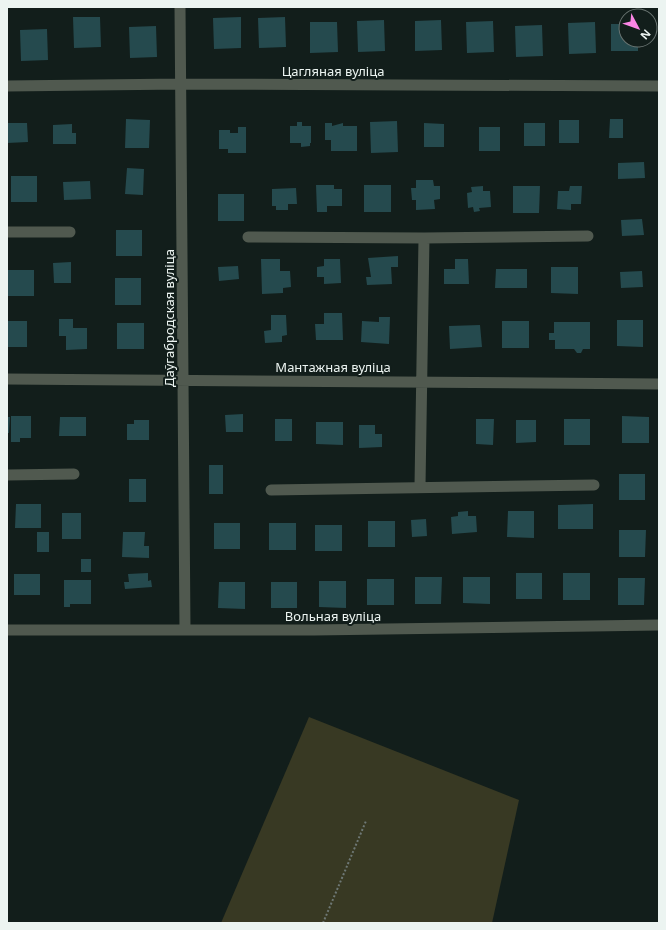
<svg xmlns="http://www.w3.org/2000/svg" width="666" height="930" font-family="'Noto Sans',sans-serif">
<style>
.green{fill:#383923}
.building{fill:#254a4e}
.lines{fill:none;stroke-linecap:round;stroke-linejoin:round}
.path{stroke:#6e7875;stroke-width:2;stroke-dasharray:2 2;stroke-linecap:butt}
.minor{stroke:#50594f;stroke-width:11}
.labels{text-anchor:middle;stroke-width:4;stroke-linejoin:round;paint-order:stroke}
.street-label{font-size:13px;fill:#ecf4f1;stroke:#121e1b}
</style>
<rect width="100%" height="100%" fill="#121e1b"/>
<path class="green" d="M309,717l210,83 -27,123h-271z"/>
<path class="building" d="M73,17h27l1,30 -27,1z
M241,17v31l-27,1 -1,-31z
M285,17l1,30 -27,1 -1,-30z
M384,20l1,31 -27,1 -1,-31z
M441,20l1,30 -27,1v-30z
M493,21l1,31 -27,1 -1,-31z
M310,22h27l1,30 -28,1z
M595,22l1,31 -27,1 -1,-31z
M611,24h15v16h12v11h-27z
M542,25l1,31 -27,1 -1,-31z
M156,26l1,31 -27,1 -1,-31z
M47,29l1,31 -27,1 -1,-31z
M126,119l24,1 -1,28h-24z
M610,119h13v19h-14z
M559,120h20v23h-20z
M397,121l1,31 -27,1 -1,-31z
M297,122h5v4h9v17h-1v3l-9,1v-4h-11v-17h7z
M7,123h20l1,19 -21,1z
M325,123h7v3l11,-3v3h14v25h-26v-11h-6z
M424,123l20,1v23h-20z
M524,123h21v23h-21z
M72,124v9h4v11h-23v-19z
M238,127h8v26h-18v-4h-9v-19h11v3h8z
M479,127h21v24h-21z
M644,162l1,16 -27,1v-16z
M127,168l17,1 -1,26 -18,-1z
M11,176h26v26h-26z
M416,180h17l1,6h6v13l-6,1 1,9 -19,1v-10h-4l-1,-12h5z
M90,181l1,18 -27,1 -1,-18z
M316,185h18v4h8v17h-15v6h-10z
M364,185h27v27h-27z
M483,186v5h7l1,16 -12,1 1,3 -6,1 -1,-5 -5,1 -1,-15 5,-1 -1,-5z
M513,186h27l-1,27h-26z
M570,186h12l-1,18h-10v6l-14,-1 1,-18h11z
M296,188l1,16h-9v6h-12v-4h-4v-17z
M218,194h26v27h-26z
M642,219l2,16 -22,1 -1,-16z
M116,230h26v26h-26z
M398,256v11h-7l1,17 -25,1 -1,-8h5l-3,-19z
M261,259h19v12h10l1,16 -8,1v5l-21,1z
M324,259h16l1,24 -17,1v-7h-7v-10l7,-1z
M455,259h13l1,25h-25v-15h11z
M71,262v21h-17l-1,-20z
M238,266l1,13 -20,2 -1,-14z
M551,267h27v27l-27,-1z
M496,269h31v19h-32z
M7,270h27v26h-27z
M642,271l1,16 -22,1 -1,-16z
M115,278h26v27h-26z
M324,313h18l1,27h-27l-1,-16h9z
M271,315h15l1,20 -5,1v6l-17,1 -1,-12 7,-1z
M379,317h11l-1,27 -28,-2 1,-21 17,1z
M59,319h14v9h14v21l-21,1v-14h-7z
M617,320h26v27l-26,-1z
M7,321h20v26h-20z
M502,321h27v27h-27z
M554,322h36v27h-7l-2,4h-4l-3,-4h-19v-9h-6v-7h5z
M117,323h27v26h-27z
M480,325l2,22 -32,2 -1,-23z
M243,414v18h-17l-1,-17z
M11,416h20v22h-11v4h-9z
M622,416l27,1v26h-27z
M7,417h3l-1,16h-2z
M60,417h26v19h-27z
M275,419h17v22h-17z
M476,419h18l-1,26 -17,-1z
M564,419h26v26h-26z
M134,420h15v20h-22v-16h7z
M516,420h20v22l-20,1z
M316,422h27v23l-27,-1z
M359,425h16v9h7v13l-23,1z
M209,465h14v29h-14z
M619,474h26v26h-26z
M129,479h17v23h-17z
M16,504h25v24h-26z
M593,504v25h-35v-24z
M468,511v5h8l1,16 -25,2 -1,-17 7,-1v-4z
M508,511h26v27l-27,-1z
M62,513h19v26h-19z
M426,519l1,17 -15,1 -1,-17z
M368,521h27v26h-27z
M214,523h26v26h-26z
M269,523h27v27h-27z
M315,525h27v26h-27z
M619,530h27l-1,27h-26z
M37,532h12v20h-12z
M123,532h22l-1,14h5v12l-27,-1z
M81,559h10v13h-10z
M148,573v8l3,-1 1,7 -27,2 -1,-7h5l-1,-8z
M516,573h26v26h-26z
M563,573h27v27h-27z
M14,574h26v21h-26z
M415,577h27l-1,27h-26z
M463,577h27v27l-27,-1z
M618,578h27l-1,27h-26z
M367,579h27v26h-27z
M64,580h27v24h-21v3h-6z
M319,581h27v27l-27,-1z
M219,582h26v27l-27,-1z
M271,582h26v26h-26z"/>
<g class="lines">
<path class="path" d="M323,923l43,-102"/>
<path class="minor" d="M180,7l5,622
M7,86l175,-2 477,2
M7,232h63
M248,237l176,1
M7,379l652,5
M7,475l67,-1
M420,486l4,-248 164,-2
M271,490l323,-5
M7,630h307l345,-5"/>
</g>
<g class="labels">
<g class="street-label">
<text x="333" y="76">Цагляная вуліца</text>
<text transform="translate(169 318) rotate(-90)" y="5">Даўгабродская вуліца</text>
<text x="333" y="372">Мантажная вуліца</text>
<text x="333" y="621">Вольная вуліца</text>
</g>
</g>
<rect width="666" height="930" fill="none" stroke="#ecf4f1" stroke-width="16"/>
<g transform="translate(638 28) rotate(131)"><circle r="19" fill="#121e1b" stroke="#697471"/>
<path d="M0-3L7 15L0 10L-7 15Z" fill="#fb86e5"/>
<text y="-6" font-size="11" font-weight="bold" text-anchor="middle" fill="#ecf4f1">N</text>
</g>
</svg>
